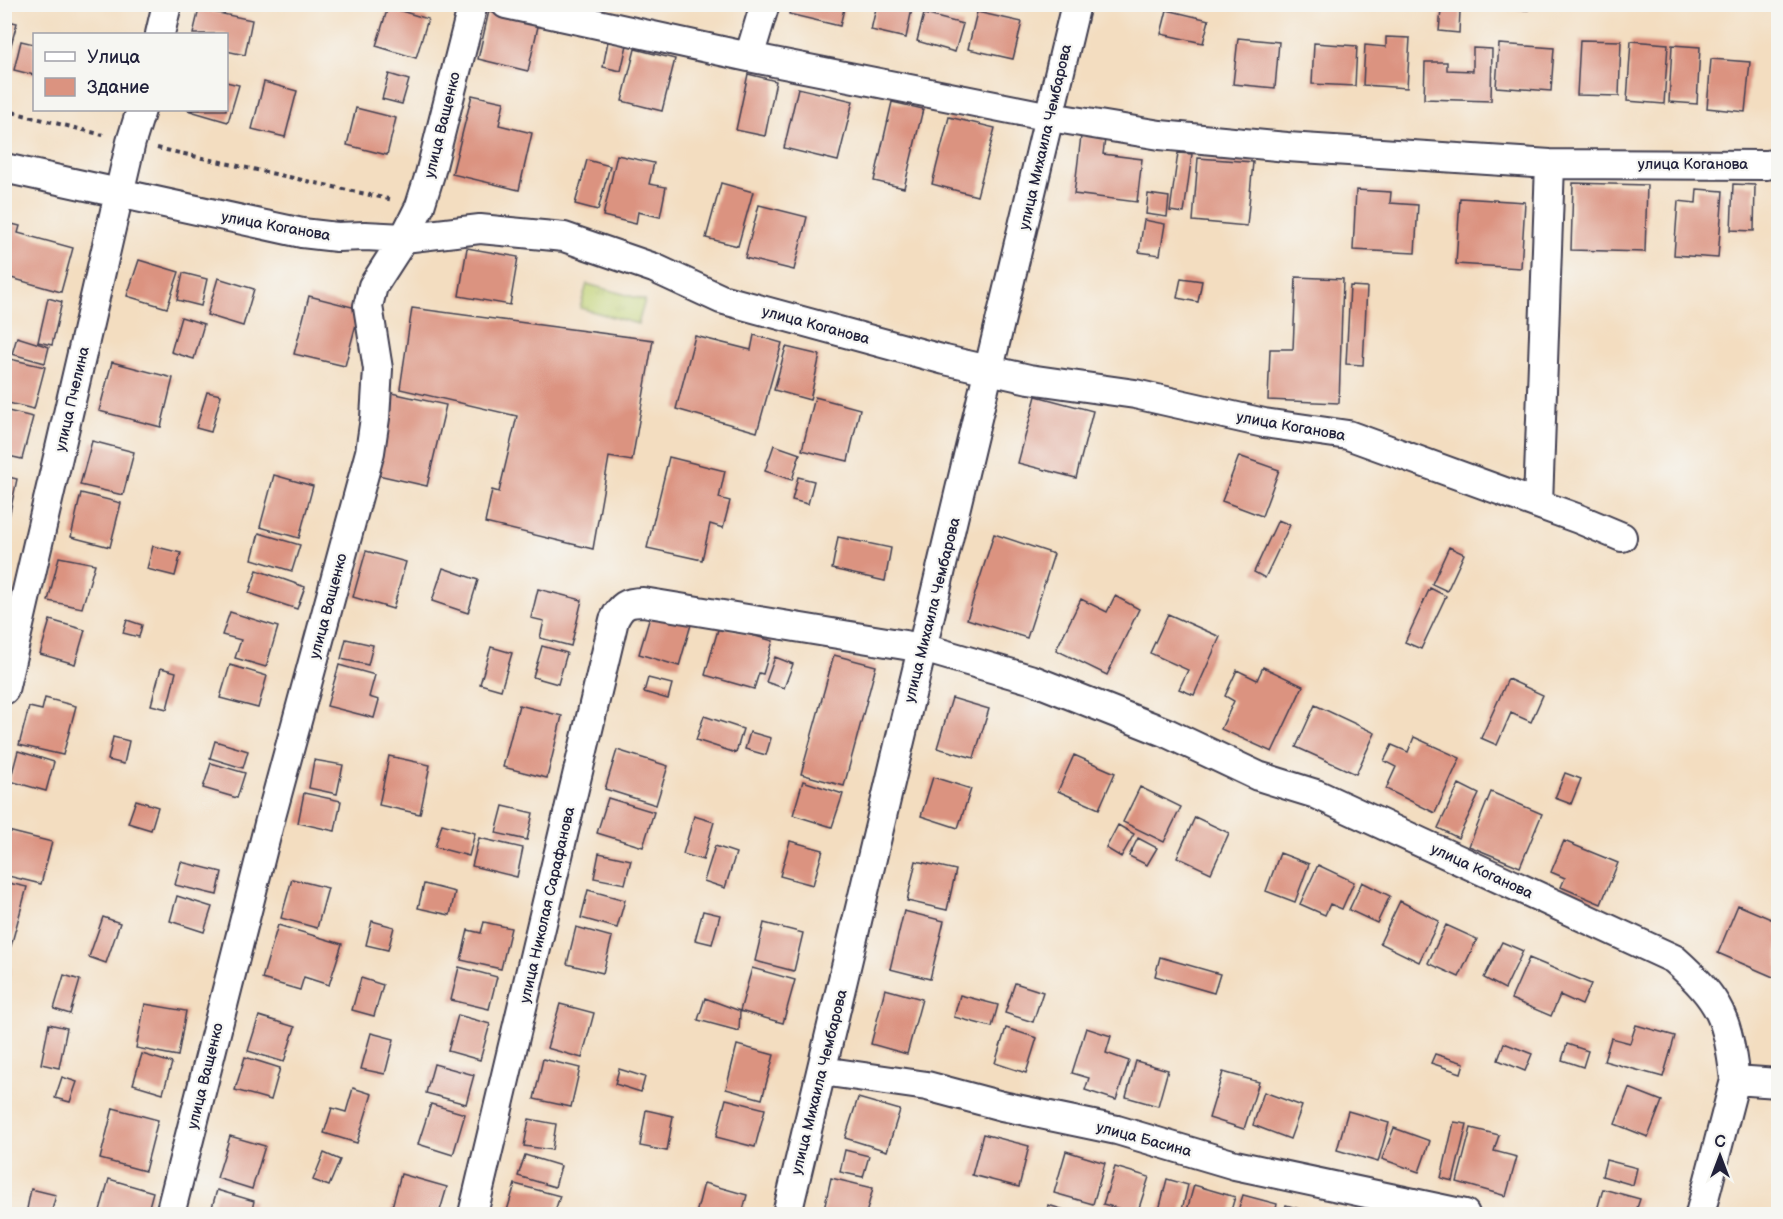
<svg xmlns="http://www.w3.org/2000/svg" width="1783" height="1219" font-family="'Balsamiq Sans',sans-serif">
<style>
.park{fill:url(#park-tufts);stroke:#727a58;stroke-width:1.5}
.building{fill:#db9380}
.lines{fill:none;stroke-linecap:round;stroke-linejoin:round}
.minor-casing{stroke:#413e4f;stroke-width:32}
.path{stroke:#413e4f;stroke-width:4;stroke-dasharray:4.5 4.5;stroke-linecap:butt}
.minor{stroke:#fff;stroke-width:28}
.labels{text-anchor:middle;stroke-width:4.5;stroke-linejoin:round;paint-order:stroke}
.street-label{font-size:15px;fill:#22223b;stroke:#f6f6f2}
</style>
<defs>
<pattern id="park-tufts" width="24" height="20" patternUnits="userSpaceOnUse" patternTransform="scale(1.5)"><rect width="24" height="20" fill="#c1d274"/><path d="M3 7l-1-3M5 7V3M7 7l1-3M15 17l-1-3M17 17v-4M19 17l1-3" fill="none" stroke="#a6b465"/></pattern>
</defs>
<rect width="100%" height="100%" fill="#f6f6f2"/>
<filter id="ink" filterUnits="userSpaceOnUse"><feTurbulence type="fractalNoise" baseFrequency=".0167" numOctaves="2"/><feDisplacementMap in="SourceGraphic" scale="12" xChannelSelector="R" yChannelSelector="G"/><feConvolveMatrix kernelMatrix="1 2 1 2 8 2 1 2 1" color-interpolation-filters="sRGB"/></filter>
<filter id="wash" filterUnits="userSpaceOnUse"><feTurbulence type="fractalNoise" baseFrequency=".008" numOctaves="4" result="noise"/><feDisplacementMap in="SourceGraphic" scale="24" xChannelSelector="R" yChannelSelector="G"/><feGaussianBlur stdDeviation="1.35" result="paint"/><feColorMatrix in="noise" values="0 0 0 0 0 0 0 0 0 0 0 0 0 0 0 0 0 1.4 0 .05"/><feComposite in="paint" operator="in"/></filter>
<g filter="url(#wash)">
<rect width="100%" height="100%" fill="#f3ddc0"/>
<path class="park" d="M587,284l58,16 -7,24 -58,-16z"/>
<g id="blocks">
<path class="building" d="M791,4h54l-5,22 -51,-12z
M877,4h36l-7,34 -35,-8z
M1500,4h28v6l-28,-2z
M388,7l40,12 -12,39 -40,-12z
M199,9l53,11 -7,35 -19,-4v-17h-33z
M1167,10l42,10 -6,23 -42,-9z
M1441,10l19,1 -1,22 -20,-2z
M489,11l50,11 -11,49 -50,-12z
M977,12l45,10 -9,37 -45,-10z
M924,14l39,10 -8,28 -38,-11z
M4,20l13,3 -12,44h-1z
M1386,37l24,1 -3,50 -44,-3 2,-40 21,2z
M1238,38l41,4 -4,46 -42,-4z
M1580,40l41,1 -2,55 -42,-1z
M21,41l13,3v31l-20,-5z
M608,41l19,4 -6,26 -18,-4z
M1631,41l37,3 -4,60 -37,-3z
M1314,43l43,3 -2,40 -43,-2z
M1499,44l55,4 -3,43 -55,-4z
M1672,45l28,2 -3,57 -28,-2z
M1473,48l19,1 -1,52 -67,-2 1,-37h22v8l26,1z
M635,49l40,10 -13,52 -40,-10z
M1711,59l39,3 -5,50 -38,-4z
M389,74l20,6 -7,24 -20,-5z
M748,74l28,7 -11,55 -29,-6z
M226,82l13,3 -11,37 -41,-12h39z
M264,82l33,9 -12,46 -33,-8z
M798,88l55,13 -15,60 -54,-13z
M472,95l32,7 -5,23 33,8 -13,57 -67,-16z
M892,102l31,7 -19,79 -30,-7z
M356,108l40,10 -9,37 -40,-10z
M949,117l46,11 -18,68 -45,-12z
M1081,136l24,3 -2,15 39,5 -5,43 -63,-8z
M1178,153l14,1 -8,59 -14,-2z
M617,155l37,8 -5,21 17,3 -6,30 -22,-5 -2,12 -33,-8z
M1198,158l55,4 -6,64 -54,-5z
M587,160l23,6 -12,44 -23,-6z
M721,183l32,9 -15,54 -32,-8z
M1573,183l74,2 -2,67 -74,-2z
M1733,184l22,1 -1,46 -23,-1z
M1697,189l26,2 -5,67 -44,-3 4,-54 18,2z
M1356,190l35,2 -1,11 28,2 -3,48 -62,-3z
M1148,194l21,3 -2,20 -21,-3z
M1460,198l65,4 -4,66 -65,-4z
M759,205l48,12 -13,53 -49,-12z
M1144,220l21,4 -5,31 -21,-3z
M4,222l16,4 -2,7 55,15 -12,44 -57,-16z
M467,248l51,9 -8,48 -51,-9z
M139,260l40,12 -12,36 -40,-12z
M183,273l24,6 -6,27 -24,-6z
M1296,277l47,2 -4,124 -71,-3 2,-51h23z
M218,278l36,11 -11,37 -36,-11z
M1181,278l21,3 -4,21 -21,-4z
M1350,286l17,1 -4,78 -17,-1z
M309,296l51,13 -15,57 -51,-12z
M48,298l14,4 -10,43 -14,-3z
M412,308l241,32 -21,121 -23,-4 -16,92 -108,-26 7,-33 7,2 18,-76 -117,-27z
M181,317l23,7 -10,35 -23,-7z
M754,335l28,8 -25,89 -81,-23 19,-73 56,14z
M17,337l32,10 -4,16 -33,-9z
M786,347l34,8 -10,45 -36,-10z
M10,359l35,8 -11,42 -30,-7v-21z
M112,362l61,16 -12,49 -62,-16z
M207,392l14,3 -10,37 -15,-4z
M387,392l59,13 -19,81 -58,-13z
M1036,396l57,15 -17,67 -58,-15z
M815,397l45,12 -12,52 -46,-11z
M4,410l29,7 -11,42 -18,-4z
M92,441l42,11 -11,43 -43,-10z
M774,445l26,9 -8,26 -27,-9z
M1239,456l40,14 -17,46 -40,-15z
M669,457l56,14 -6,27 11,3 -7,27 -13,-4 -8,36 -55,-12z
M274,475l39,11 -14,52 -39,-11z
M4,476l13,3 -8,38 -5,-1z
M798,477l16,4 -6,23 -16,-4z
M81,493l40,10 -11,44 -39,-10z
M1278,520l12,5 -25,53 -11,-6z
M259,533l41,12 -8,26 -40,-12z
M994,534l60,20 -27,84 -60,-19z
M838,537l53,11 -6,33 -53,-12z
M153,546l28,7 -6,23 -28,-7z
M1449,547l15,7 -17,37 -15,-7z
M366,551l40,11 -13,47 -40,-12z
M59,557l36,7 -13,44 -34,-7z
M443,568l35,12 -10,33 -36,-12z
M257,570l48,17 -8,22 -48,-16z
M1430,588l16,8 -25,53 -16,-7z
M538,589l44,11 -11,46 -31,-8 4,-17 -13,-3z
M1115,596l24,13 -32,66 -51,-25 25,-51 26,13z
M652,610l40,11 -13,45 -40,-12z
M230,612l48,15 -12,40 -31,-9 6,-18 -19,-5z
M1168,614l52,23 -26,58 -15,-6 9,-19 -38,-17z
M50,620l35,10 -10,34 -35,-10z
M127,620l15,5 -3,12 -16,-4z
M719,626l54,15 -10,33 -4,-1 -5,16 -49,-14z
M346,639l27,6 -5,20 -27,-6z
M542,646l25,7 -9,31 -25,-7z
M491,647l21,6 -11,37 -21,-6z
M834,655l42,11 -32,120 -43,-12z
M775,657l18,7 -9,24 -18,-6z
M230,665l37,11 -9,32 -38,-10z
M339,665l36,10 -6,22 10,3 -5,18 -47,-12z
M1263,667l40,19 -31,66 -51,-23 13,-28 -9,-5 12,-26 20,10z
M161,668l15,4 -9,37 -16,-4z
M648,678l24,6 -4,15 -24,-7z
M1508,679l35,16 -12,27 -20,-9 -14,32 -16,-7z
M45,698l31,8 -13,49 -44,-10 10,-38 13,3z
M952,698l37,11 -15,49 -37,-10z
M519,705l43,11 -15,62 -44,-11z
M1315,705l60,28 -19,41 -60,-27z
M704,716l39,13 -7,24 -40,-13z
M750,732l21,6 -5,17 -21,-6z
M113,737l16,4 -5,23 -16,-4z
M1414,737l46,21 -25,55 -49,-24 10,-22 -12,-6 8,-16 16,7z
M215,741l33,10 -5,17 -33,-10z
M617,750l51,16 -12,39 -51,-16z
M18,751l36,11 -8,29 -36,-10z
M1074,755l41,18 -16,36 -41,-18z
M389,756l41,9 -10,49 -41,-9z
M314,760l29,5 -6,29 -28,-6z
M211,763l34,10 -8,25 -34,-10z
M1565,773l16,6 -10,25 -16,-6z
M933,777l38,12 -13,39 -37,-12z
M803,781l40,13 -11,33 -39,-12z
M1459,784l20,10 -21,44 -20,-10z
M1140,787l41,20 -17,35 -41,-20z
M1491,792l51,22 -22,53 -51,-21z
M304,793l37,8 -6,30 -37,-8z
M608,798l46,14 -11,35 -46,-14z
M136,800l22,7 -7,23 -23,-7z
M503,806l30,7 -6,27 -31,-7z
M694,816l20,6 -11,38 -20,-6z
M1195,817l34,16 -18,40 -34,-16z
M442,824l33,9 -6,23 -34,-9z
M1118,825l16,9 -13,23 -15,-9z
M4,830l48,12 -11,42 -37,-9z
M479,838l44,10 -6,29 -45,-11z
M1138,838l19,10 -10,17 -18,-9z
M790,841l33,9 -10,35 -33,-9z
M1564,841l54,22 -17,41 -40,-17 4,-9 -14,-6z
M715,846l21,7 -11,35 -21,-7z
M599,853l32,7 -6,24 -31,-6z
M1280,853l29,11 -14,38 -29,-11z
M916,861l40,9 -9,40 -40,-9z
M181,862l41,10 -5,23 -42,-10z
M1318,865l36,17 -12,27 -12,-5 -5,11 -25,-11z
M292,879l36,9 -11,40 -36,-10z
M4,882l23,5 -16,59 -7,-2z
M1362,882l28,14 -13,27 -28,-13z
M424,884l31,8 -5,23 -32,-7z
M588,890l37,10 -8,28 -36,-10z
M177,896l35,11 -8,25 -34,-11z
M1400,901l39,20 -20,41 -39,-19z
M1738,905l40,17v57l-60,-26z
M703,911l17,4 -8,29 -17,-4z
M904,911l40,10 -14,58 -40,-10z
M103,917l17,6 -14,40 -17,-6z
M372,921l22,6 -6,23 -22,-5z
M484,922l27,6 -10,41 -40,-9 7,-30 13,3z
M764,923l39,10 -9,38 -39,-10z
M278,925l64,19 -13,41 -25,-8 -4,13 -38,-11z
M1446,925l31,14 -18,38 -31,-14z
M576,927l36,10 -9,36 -36,-9z
M1502,942l21,9 -18,38 -21,-11z
M1160,957l60,17 -6,19 -59,-17z
M1529,958l62,26 -9,21 -22,-10 -9,21 -40,-17z
M4,967l7,1 -6,25 -1,-1z
M459,967l38,10 -8,32 -38,-9z
M752,968l43,12 -12,43 -43,-12 -1,20 -41,-11 7,-22 35,13z
M64,975l16,5 -10,34 -16,-5z
M361,978l22,7 -9,31 -22,-6z
M1015,983l28,9 -10,30 -28,-9z
M885,989l37,10 -15,55 -36,-10z
M960,995l38,10 -6,22 -38,-10z
M145,1004l41,7 -8,45 -42,-8z
M560,1004l34,9 -12,45 -35,-10z
M458,1015l32,9 -10,36 -32,-9z
M259,1016l36,11 -11,35 -36,-11z
M49,1024l18,4 -8,40 -18,-4z
M1636,1025l39,11 -12,41 -59,-16 7,-23 19,5z
M1006,1028l31,10 -11,35 -31,-10z
M1086,1028l25,8 -5,17 23,8 -13,39 -31,-10 4,-12 -17,-5z
M371,1033l23,6 -9,35 -24,-5z
M1504,1043l28,11 -7,17 -27,-11z
M1567,1044l21,7 -5,16 -21,-7z
M737,1045l37,10 -12,44 -36,-10z
M142,1054l30,9 -9,30 -30,-9z
M1435,1054l29,9 -3,10 -30,-10z
M245,1057l35,11 -9,32 -36,-10z
M543,1059l37,9 -9,39 -37,-8z
M1136,1061l32,9 -10,36 -32,-9z
M434,1064l40,11 -8,29 -40,-11z
M619,1069l26,8 -4,15 -26,-8z
M1223,1072l36,10 -15,47 -35,-11z
M62,1077l15,5 -7,20 -15,-4z
M353,1088l19,6 -15,49 -33,-10 8,-25 14,4z
M1629,1088l33,13 -14,36 -33,-13z
M1264,1092l38,14 -12,33 -37,-14z
M858,1098l42,12 -13,41 -42,-13z
M726,1099l39,10 -10,38 -39,-10z
M431,1104l34,10 -12,41 -35,-11z
M113,1108l45,12 -13,51 -45,-12z
M646,1110l27,6 -6,35 -27,-5z
M1348,1111l41,12 -11,39 -41,-12z
M529,1119l27,5 -4,26 -28,-4z
M1454,1122l13,2 -14,57 -12,-3z
M1394,1128l36,13 -11,31 -37,-13z
M1471,1128l28,7 -5,16 23,6 -11,39 -49,-14z
M983,1134l46,12 -10,41 -47,-12z
M230,1136l35,10 -13,43 -35,-11z
M845,1150l24,6 -6,21 -23,-5z
M1066,1151l39,12 -12,41 -39,-11z
M324,1153l16,7 -11,26 -16,-6z
M525,1155l36,11 -6,21 -37,-11z
M1606,1160l31,8 -4,17 -31,-9z
M1115,1167l34,10 -12,37 -34,-10z
M401,1174l46,13 -8,27h-49z
M831,1178l42,10 -7,26h-43z
M109,1179l44,13 -6,22h-48z
M1167,1179l21,6 -7,29h-23z
M704,1183l43,12 -5,19h-46z
M515,1184l45,12 -6,18h-48z
M1194,1185l41,12 -5,17h-44z
M31,1189l25,6 -5,19h-25z
M1603,1189l37,10 -5,15h-23l-15,-4z
M217,1190l37,11 -3,13h-41z
M1243,1195l34,9 -2,10h-38z
M1048,1205l30,9h-32z
M1286,1205l14,4 -1,5h-16z"/>
</g>
</g>
<g filter="url(#ink)">
<use href="#blocks" fill-opacity="0" stroke="#413e4f" stroke-width="1.5"/>
<g class="lines">
<defs>
<path id="minor" d="M506,4l243,53 301,60 110,18 127,12 263,17 216,1 12,-2
M160,34l7,-30
M749,57l16,-53
M4,168l298,65 35,4 28,-1 39,2 76,-9 84,8 90,31 67,31 224,61 84,19 106,15 129,29 84,12 231,84 43,18
M1538,504l12,-340
M4,690l127,-548 10,-32
M822,1071l105,15 75,20 115,24 118,35 230,49
M170,1214l99,-390 101,-372 5,-34 3,-49 -10,-63 5,-20 31,-48 16,-32 10,-32 43,-170
M473,1214l141,-594c7,-14 12,-18 29,-18l280,46 110,32 134,53 91,43 58,18 358,165c48,43 53,58 61,121l43,3
M787,1214l289,-1210
M1700,1214l35,-134"/>
</defs>
<use href="#minor" class="minor-casing"/>
<path class="path" d="M4,110l99,25
M157,148l236,52"/>
<use href="#minor" class="minor"/>
</g>
</g>
<g class="labels">
<g class="street-label">
<text transform="translate(442 125) rotate(-76)" y="5">улица Ващенко</text>
<text transform="translate(1045 137) rotate(-77)" y="5">улица Михаила Чембарова</text>
<text x="1693" y="169">улица Коганова</text>
<text transform="translate(276 226) rotate(10)" y="5">улица Коганова</text>
<text transform="translate(816 325) rotate(15)" y="5">улица Коганова</text>
<text transform="translate(72 399) rotate(-77)" y="5">улица Пчелина</text>
<text transform="translate(1291 426) rotate(10)" y="5">улица Коганова</text>
<text transform="translate(328 606) rotate(-75)" y="5">улица Ващенко</text>
<text transform="translate(932 610) rotate(-76)" y="5">улица Михаила Чембарова</text>
<text transform="translate(1482 871) rotate(25)" y="5">улица Коганова</text>
<text transform="translate(547 905) rotate(-77)" y="5">улица Николая Сарафанова</text>
<text transform="translate(205 1076) rotate(-76)" y="5">улица Ващенко</text>
<text transform="translate(819 1082) rotate(-76)" y="5">улица Михаила Чембарова</text>
<text transform="translate(1144 1139) rotate(15)" y="5">улица Басина</text>
</g>
</g>
<rect width="1783" height="1219" fill="none" stroke="#f6f6f2" stroke-width="24"/>
<rect x="33" y="33" width="195" height="78" fill="#f6f6f2" stroke="#a1a1a9" stroke-width="1.5"/>
<rect x="45" y="52" width="30" height="9" fill="#ffffff" stroke="#a1a1a9" stroke-width="1.5"/>
<text x="87" y="63" font-size="18" fill="#22223b">Улица</text>
<rect x="45" y="78" width="30" height="18" fill="#db9380" stroke="#a1a1a9" stroke-width="1.5"/>
<text x="87" y="93" font-size="18" fill="#22223b">Здание</text>
<g transform="translate(1720 1156)" stroke="#f6f6f2" stroke-width="4.5" paint-order="stroke">
<path d="M0-4.5L10 22L0 15L-10 22Z" fill="#22223b"/>
<text y="-9" font-size="16" font-weight="bold" text-anchor="middle" fill="#22223b">С</text>
</g>
</svg>
